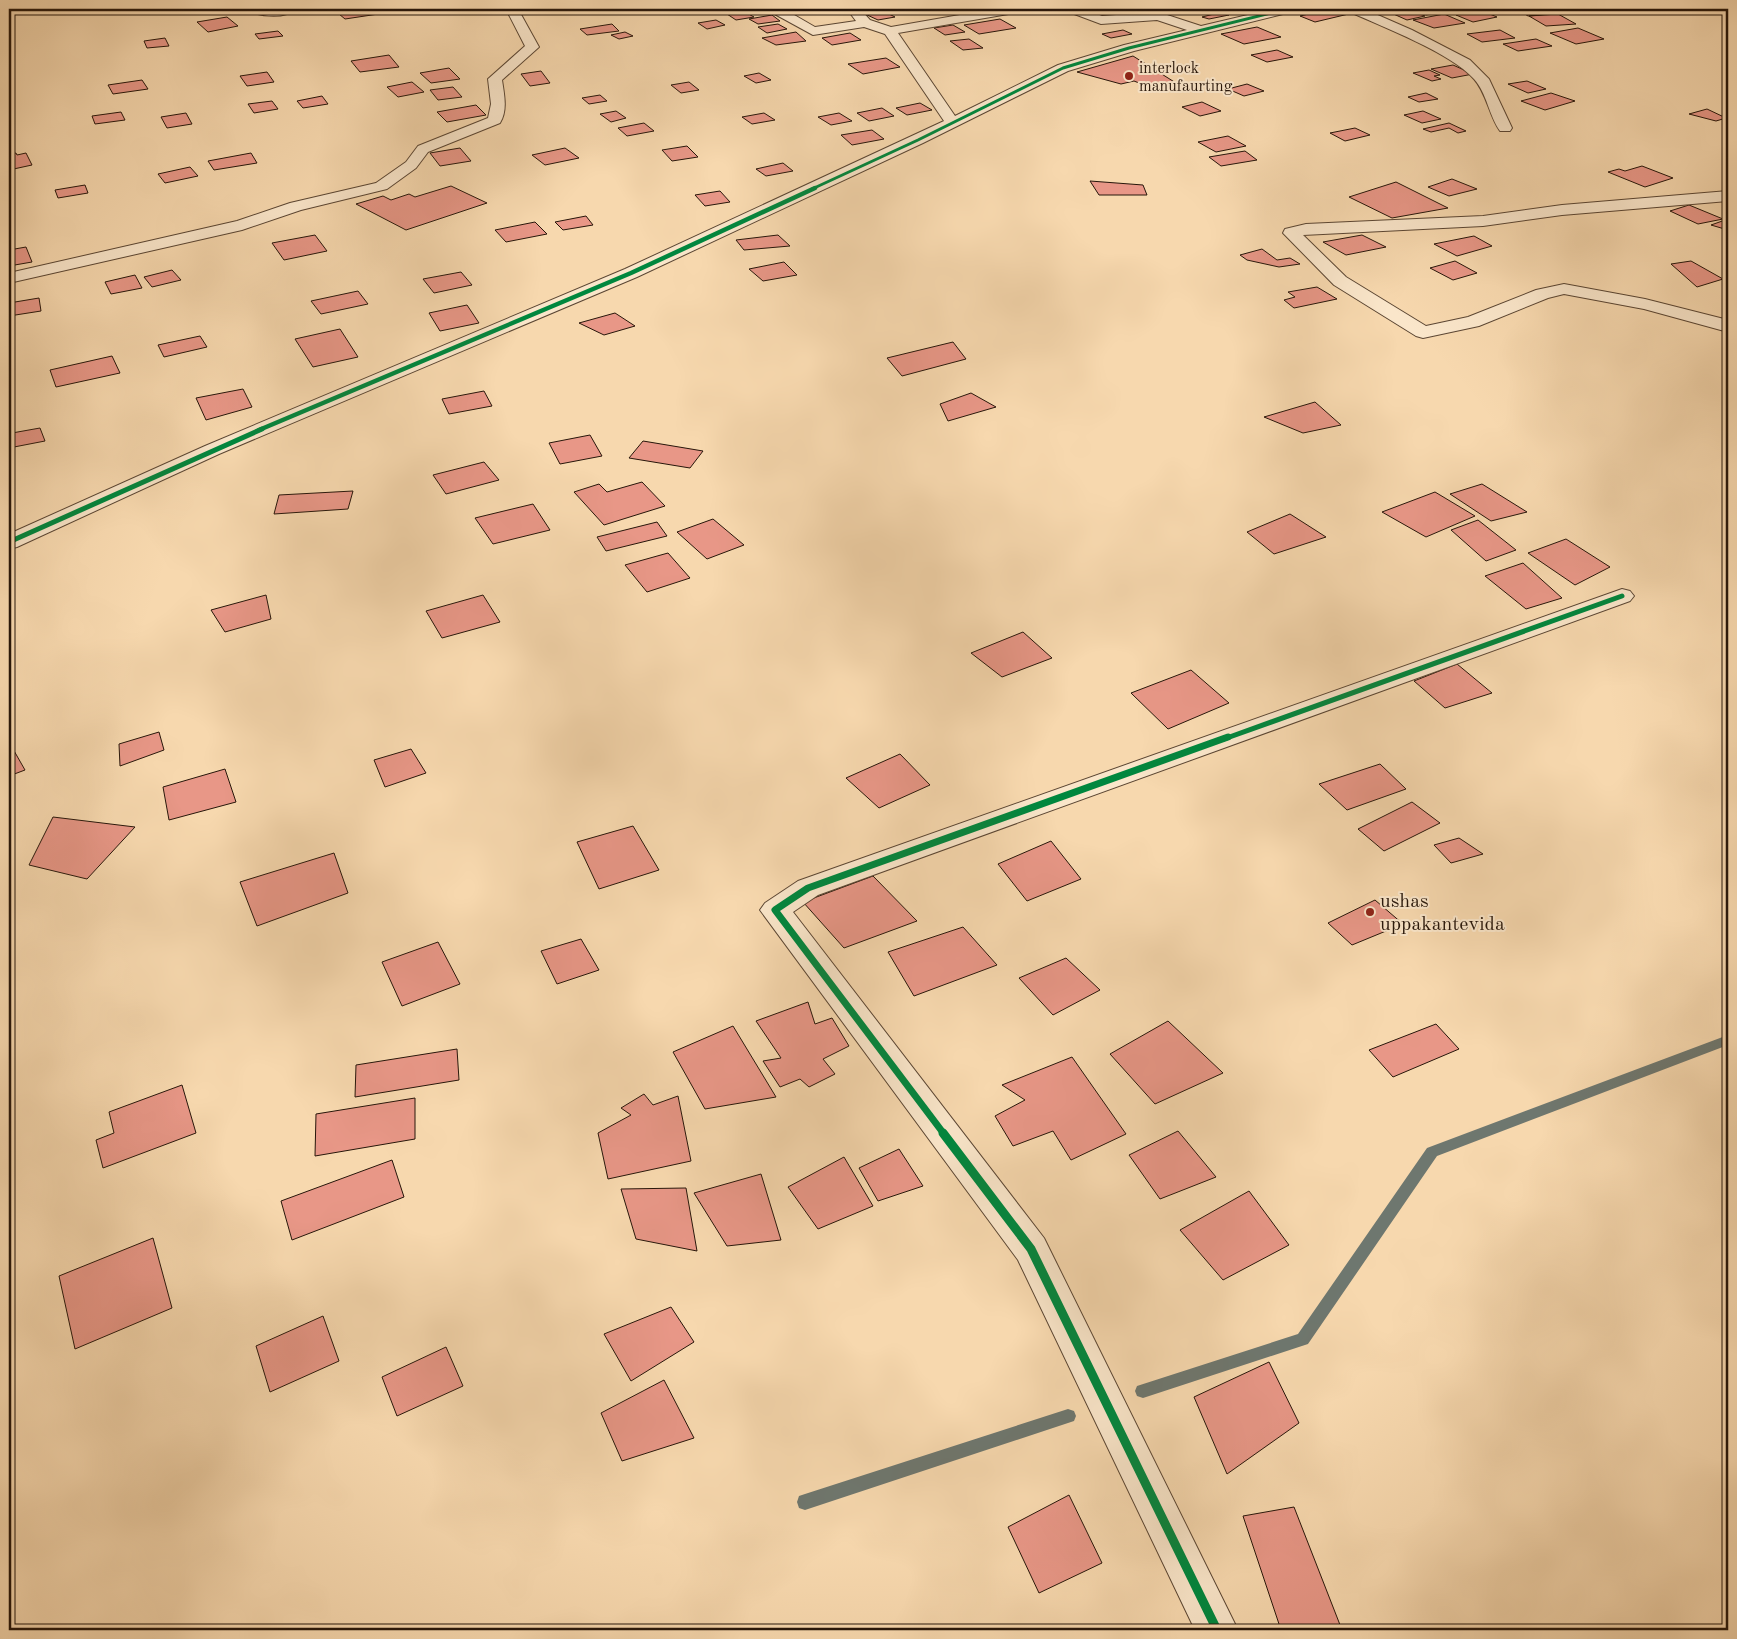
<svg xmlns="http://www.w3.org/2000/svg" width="1737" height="1639" font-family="'Old Standard TT',serif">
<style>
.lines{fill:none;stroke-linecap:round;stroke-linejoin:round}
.stream{fill:#6e776f;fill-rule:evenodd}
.building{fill:#e89787;stroke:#27160a}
.minor-casing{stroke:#5b4633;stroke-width:2}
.minor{fill:#fae6ca;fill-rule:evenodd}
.cycleway-far4-casing{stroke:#fae6ca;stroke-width:5}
.cycleway-far3-casing{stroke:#fae6ca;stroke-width:6}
.cycleway-far2-casing{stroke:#fae6ca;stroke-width:8}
.cycleway-far1-casing{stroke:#fae6ca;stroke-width:10}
.cycleway-casing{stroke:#fae6ca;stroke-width:12}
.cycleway-far4{stroke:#00873e;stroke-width:3}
.cycleway-far3{stroke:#00873e;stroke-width:4.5}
.cycleway-far2{stroke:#00873e;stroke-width:5}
.cycleway-far1{stroke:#00873e;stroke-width:7}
.cycleway{stroke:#00873e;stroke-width:9}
.poi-dot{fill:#8f2418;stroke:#fae6ca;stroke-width:2}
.labels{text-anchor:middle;stroke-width:4;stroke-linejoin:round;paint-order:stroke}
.far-poi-label{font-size:16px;fill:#27160a;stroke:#fae6ca;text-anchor:start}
.poi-label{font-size:20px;fill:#27160a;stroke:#fae6ca;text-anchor:start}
</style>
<rect width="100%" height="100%" fill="#f7d8ae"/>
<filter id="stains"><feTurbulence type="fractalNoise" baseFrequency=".004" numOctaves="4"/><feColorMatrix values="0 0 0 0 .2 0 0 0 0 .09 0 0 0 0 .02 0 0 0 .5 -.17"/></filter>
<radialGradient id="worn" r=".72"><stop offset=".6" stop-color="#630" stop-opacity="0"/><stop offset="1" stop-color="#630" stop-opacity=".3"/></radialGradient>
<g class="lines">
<path class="stream" d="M1728,1035v10l-291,111 -129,188 -165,54 -6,-2 -2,-5 2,-5 161,-52 129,-186z
M1068,1409l6,2 2,5 -2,5 -6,2 -263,87 -6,-2 -2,-6 2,-6 6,-2z"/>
</g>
<path class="building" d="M333,9h47l5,4 -40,6z
M1330,9h21l6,3 -42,10 -15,-6z
M1406,9l19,7 -18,4 -18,-8z
M1411,9h24l8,3 -17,3z
M1517,9h23l9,5 -21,2z
M881,10l14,7 -17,3 -13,-6z
M1480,10l17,7 -24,5 -17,-7z
M745,12l9,5 -18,3 -9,-6z
M1222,12l7,3 -20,4 -7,-2z
M1444,14l21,9 -31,5 -21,-8z
M1558,14l18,10 -30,2 -17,-10z
M772,15l8,6 -22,3 -9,-5z
M227,17l11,9 -30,6 -11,-10z
M1000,19l16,9 -37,6 -15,-9z
M716,20l9,5 -18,4 -9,-6z
M612,24l7,7 -32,4 -7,-6z
M778,24l9,5 -20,4 -9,-6z
M953,25l12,7 -20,3 -11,-7z
M1257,27l24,10 -37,7 -23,-10z
M1578,28l26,11 -28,5 -26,-11z
M1123,30l9,4 -21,4 -9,-4z
M1500,30l15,8 -33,4 -15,-8z
M278,31l5,5 -24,3 -4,-5z
M625,32l8,4 -14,3 -8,-4z
M796,32l10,9 -30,4 -14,-7z
M850,33l11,7 -29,5 -10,-7z
M165,38l4,8 -22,2 -3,-7z
M969,39l14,9 -20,2 -13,-9z
M1536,39l16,7 -34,5 -15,-7z
M1277,50l16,7 -26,5 -16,-7z
M389,55l10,12 -39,5 -9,-11z
M1133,56l43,27 -17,8 -25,-10 -13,3 -44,-12z
M886,58l14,9 -37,7 -15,-10z
M1453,65l20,9 -21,4 -21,-9z
M449,68l11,11 -29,4 -11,-10z
M1429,70l11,5 -6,1 7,3 -9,2 -19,-8z
M541,71l9,12 -20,3 -9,-12z
M267,72l7,10 -27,4 -7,-10z
M759,73l12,7 -15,3 -12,-7z
M142,80l6,9 -35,5 -5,-9z
M1527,81l19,8 -18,4 -20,-9z
M412,82l12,10 -26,5 -11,-10z
M689,82l10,8 -18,3 -10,-8z
M1247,84l17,7 -20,5 -16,-7z
M453,87l9,10 -24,3 -8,-10z
M1426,93l12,6 -19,3 -11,-5z
M1551,93l24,8 -30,9 -24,-9z
M600,95l7,6 -18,3 -7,-6z
M322,96l6,8 -25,4 -6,-7z
M272,101l6,8 -24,4 -6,-9z
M1202,102l19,9 -21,5 -18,-9z
M920,103l12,7 -25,5 -11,-7z
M476,105l10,10 -39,7 -10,-10z
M882,108l12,8 -25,5 -12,-8z
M1707,109l19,9 -10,3 -27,-7z
M616,111l10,7 -15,4 -11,-8z
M1423,111l18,8 -19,4 -18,-8z
M121,112l4,8 -30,4 -3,-8z
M186,113l6,11 -25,4 -6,-11z
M764,113l11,7 -23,4 -10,-7z
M839,113l13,8 -21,4 -13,-8z
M644,123l10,8 -27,5 -9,-8z
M1449,123l17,8 -8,2 -9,-5 -18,4 -8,-3z
M1355,128l15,7 -25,6 -15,-8z
M872,130l12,9 -32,6 -11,-10z
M1228,136l18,10 -30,6 -18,-10z
M687,146l11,11 -26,4 -10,-11z
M460,148l11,13 -31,5 -10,-13z
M565,148l14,10 -34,7 -13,-10z
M1245,151l12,9 -36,6 -12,-9z
M16,153l1,2 9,-2 6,12 -23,5v-16z
M251,153l6,10 -43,7 -6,-9z
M783,163l10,8 -27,5 -10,-7z
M1642,166l31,12 -28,9 -37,-15 11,-3 6,2z
M190,167l8,9 -33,7 -7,-9z
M1452,179l25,10 -28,7 -21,-9z
M1090,181l53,4 4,10h-48z
M1396,182l52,26 -56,10 -43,-21z
M85,185l3,8 -30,5 -3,-8z
M451,186l36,17 -81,27 -50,-26 27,-8 8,4 18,-6 6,3z
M720,191l10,11 -25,4 -10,-11z
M1689,205l34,14 -25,5 -28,-13z
M586,216l7,9 -30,5 -8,-8z
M1728,219v11l-17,-5z
M535,222l12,12 -41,8 -11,-12z
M315,235l12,16 -43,9 -12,-17z
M778,235l12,11 -46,4 -8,-10z
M1362,235l24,12 -40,8 -23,-13z
M1474,236l18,10 -35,10 -23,-12z
M26,247l6,15 -23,4v-16z
M1262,249l15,11 13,-2 10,6 -21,3 -32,-7 -7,-5z
M1455,261l22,12 -24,7 -23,-12z
M1691,261l32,18 -26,8 -26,-23z
M784,262l13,13 -34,6 -14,-12z
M172,270l9,10 -29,7 -8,-10z
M461,272l11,13 -38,8 -11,-14z
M135,275l7,13 -31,6 -6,-12z
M1317,287l20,12 -43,9 -10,-8 11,-3 -7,-5z
M358,291l10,13 -47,10 -10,-13z
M39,298l2,13 -32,5v-13z
M467,305l12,18 -39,8 -11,-18z
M615,313l20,13 -31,9 -25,-12z
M340,329l18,28 -45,10 -18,-28z
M200,336l7,11 -43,10 -6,-12z
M953,342l13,17 -64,17 -15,-18z
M112,356l8,17 -64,14 -6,-17z
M243,389l9,18 -46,13 -10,-22z
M484,391l8,15 -43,8 -7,-15z
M971,393l25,14 -48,14 -8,-17z
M1315,402l26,23 -38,8 -39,-16z
M40,428l5,13 -31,6 -2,-14z
M590,435l12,21 -42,8 -11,-21z
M643,441l60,10 -13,17 -61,-10z
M484,462l15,18 -53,14 -13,-19z
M642,482l23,24 -61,19 -30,-33 25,-8 8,8z
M1482,484l45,28 -36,9 -41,-27z
M353,491l-5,18 -74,5 5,-19z
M1435,492l40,24 -49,21 -44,-25z
M533,504l17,26 -57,14 -18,-26z
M1290,514l36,23 -52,17 -27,-22z
M713,519l31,26 -37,14 -30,-27z
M1478,520l38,30 -30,11 -35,-31z
M657,522l10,14 -61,15 -9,-14z
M1566,539l44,28 -35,18 -47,-32z
M668,553l22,25 -43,14 -22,-27z
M1523,563l39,35 -36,11 -41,-33z
M266,595l5,24 -46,13 -14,-22z
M483,595l17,27 -58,16 -16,-27z
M1023,632l29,26 -50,19 -31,-24z
M1457,664l35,29 -47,15 -31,-27z
M1191,670l38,33 -61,26 -37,-36z
M159,732l5,18 -44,16 -1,-22z
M9,742l16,28 -16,6z
M411,749l15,24 -41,14 -11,-27z
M900,754l30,31 -51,23 -33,-30z
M1380,764l26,25 -59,21 -28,-26z
M225,769l11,33 -67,18 -6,-33z
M1412,802l28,21 -56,28 -26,-22z
M53,817l82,10 -48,52 -58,-14z
M633,826l26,44 -60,19 -22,-47z
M1459,838l24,16 -32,9 -17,-18z
M1051,841l30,38 -54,22 -29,-37z
M334,853l14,40 -91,33 -17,-44z
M873,876l44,45 -73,27 -41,-46z
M1375,900l28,24 -51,21 -24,-22z
M963,927l34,38 -83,31 -26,-44z
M581,939l18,31 -42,14 -16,-33z
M438,942l22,42 -58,22 -20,-44z
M1066,958l34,32 -47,25 -34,-37z
M808,1002l7,22 17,-6 17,28 -26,13 12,15 -26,13 -9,-8 -20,8 -17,-26 18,-3 -25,-37z
M1168,1021l55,52 -68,31 -45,-50z
M1436,1024l23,25 -66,28 -24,-27z
M733,1026l43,71 -71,12 -32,-57z
M457,1049l2,31 -104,17 1,-32z
M1072,1057l54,77 -55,26 -18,-29 -40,15 -18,-30 30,-16 -23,-15z
M182,1085l14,48 -93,35 -7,-28 18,-7 -5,-21z
M644,1094l9,11 25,-9 13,65 -83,18 -10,-46 33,-18 -10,-7z
M415,1098v41l-100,17 1,-42z
M1178,1131l38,46 -56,22 -31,-44z
M899,1149l24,37 -45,15 -19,-33z
M844,1157l29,49 -55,23 -30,-42z
M392,1160l12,37 -112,43 -11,-39z
M761,1174l20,66 -54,6 -33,-53z
M686,1188l11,63 -61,-12 -15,-50z
M1249,1191l40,54 -66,35 -43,-50z
M153,1238l19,70 -97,41 -16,-73z
M671,1307l23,35 -63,39 -27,-47z
M323,1316l16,45 -69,31 -14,-46z
M446,1347l17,39 -66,30 -15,-39z
M1269,1362l30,61 -72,51 -33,-77z
M664,1380l30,58 -72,23 -21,-48z
M1069,1495l33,68 -63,30 -31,-66z
M1294,1507l48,123h-61l-38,-114z"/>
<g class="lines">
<defs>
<path id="minor" d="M248,9h47c-9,10 -33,7 -45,3z
M506,9h12l21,38 -37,33c2,14 6,30 -2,43l-72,29 -12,16 -29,21 -86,21 -59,20 -233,53v-10l228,-52 53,-18 86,-20 30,-21 12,-16 70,-28 3,-14 -3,-25 37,-33z
M769,9h15l31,18 41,-6 -9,-12h13l10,11 21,7 103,-18h26l-2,3 -4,1 -116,20 57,83 103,-51 66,-20 63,-15 -30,-10 -56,4 -32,-12 -2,-3h17l18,7 56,-4 43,14 72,-17h20l-2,3 -157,39 -66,20 -145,72 -286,134 -418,177 -202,93 -8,2v-15l196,-88 420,-177 319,-148 -59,-87 -21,-7 -51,8 -42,-23z
M1348,9h16l48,21 58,30 19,19 23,49 -2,3h-10c-11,-15 -13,-38 -26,-52 -23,-26 -91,-52 -124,-67z
M1728,191v10l-166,14 -79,11 -180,9 43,42 80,49 42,-9 68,-27 28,-6 81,15 83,21v12l-84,-23 -80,-15 -16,4 -69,28 -56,12 -7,-2 -82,-51 -51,-52 2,-4 21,-5 177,-8 79,-11z
M1622,589l8,2 4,5 -4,5 -812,294 -25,17 251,326 194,392h-43l-177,-370 -258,-350 5,-7 33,-22z"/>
</defs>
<use href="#minor" class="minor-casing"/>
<use href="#minor" class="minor"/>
<defs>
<path id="cycleway-far4" d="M812,189l106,-49 145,-72 66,-20 158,-39"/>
<path id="cycleway-far3" d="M259,430l372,-157 184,-85"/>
<path id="cycleway-far2" d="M9,542l253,-113
M1224,739l398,-143"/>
<path id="cycleway-far1" d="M944,1134l-169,-224 33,-22 420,-151"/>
<path id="cycleway" d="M943,1133l88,116 186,381"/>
</defs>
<use href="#cycleway-far4" class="cycleway-far4-casing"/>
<use href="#cycleway-far3" class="cycleway-far3-casing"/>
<use href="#cycleway-far2" class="cycleway-far2-casing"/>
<use href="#cycleway-far1" class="cycleway-far1-casing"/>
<use href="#cycleway" class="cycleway-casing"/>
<use href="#cycleway-far4" class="cycleway-far4"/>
<use href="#cycleway-far3" class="cycleway-far3"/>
<use href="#cycleway-far2" class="cycleway-far2"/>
<use href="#cycleway-far1" class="cycleway-far1"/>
<use href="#cycleway" class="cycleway"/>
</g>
<g class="poi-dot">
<circle cx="1129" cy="76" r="5"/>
<circle cx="1370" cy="912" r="5"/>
</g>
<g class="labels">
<g class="far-poi-label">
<text x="1139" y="73">interlock<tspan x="1139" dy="18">manufaurting</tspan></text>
</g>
<g class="poi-label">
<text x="1380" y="907">ushas<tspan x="1380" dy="23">uppakantevida</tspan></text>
</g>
</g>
<rect width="1737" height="1639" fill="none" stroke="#f7d8ae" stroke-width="30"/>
<rect x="10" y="10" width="1717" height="1619" fill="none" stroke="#27160a" stroke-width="2.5"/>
<rect x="15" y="15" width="1707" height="1609" fill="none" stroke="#27160a"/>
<rect width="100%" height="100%" filter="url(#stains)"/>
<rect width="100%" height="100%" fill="url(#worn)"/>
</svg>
